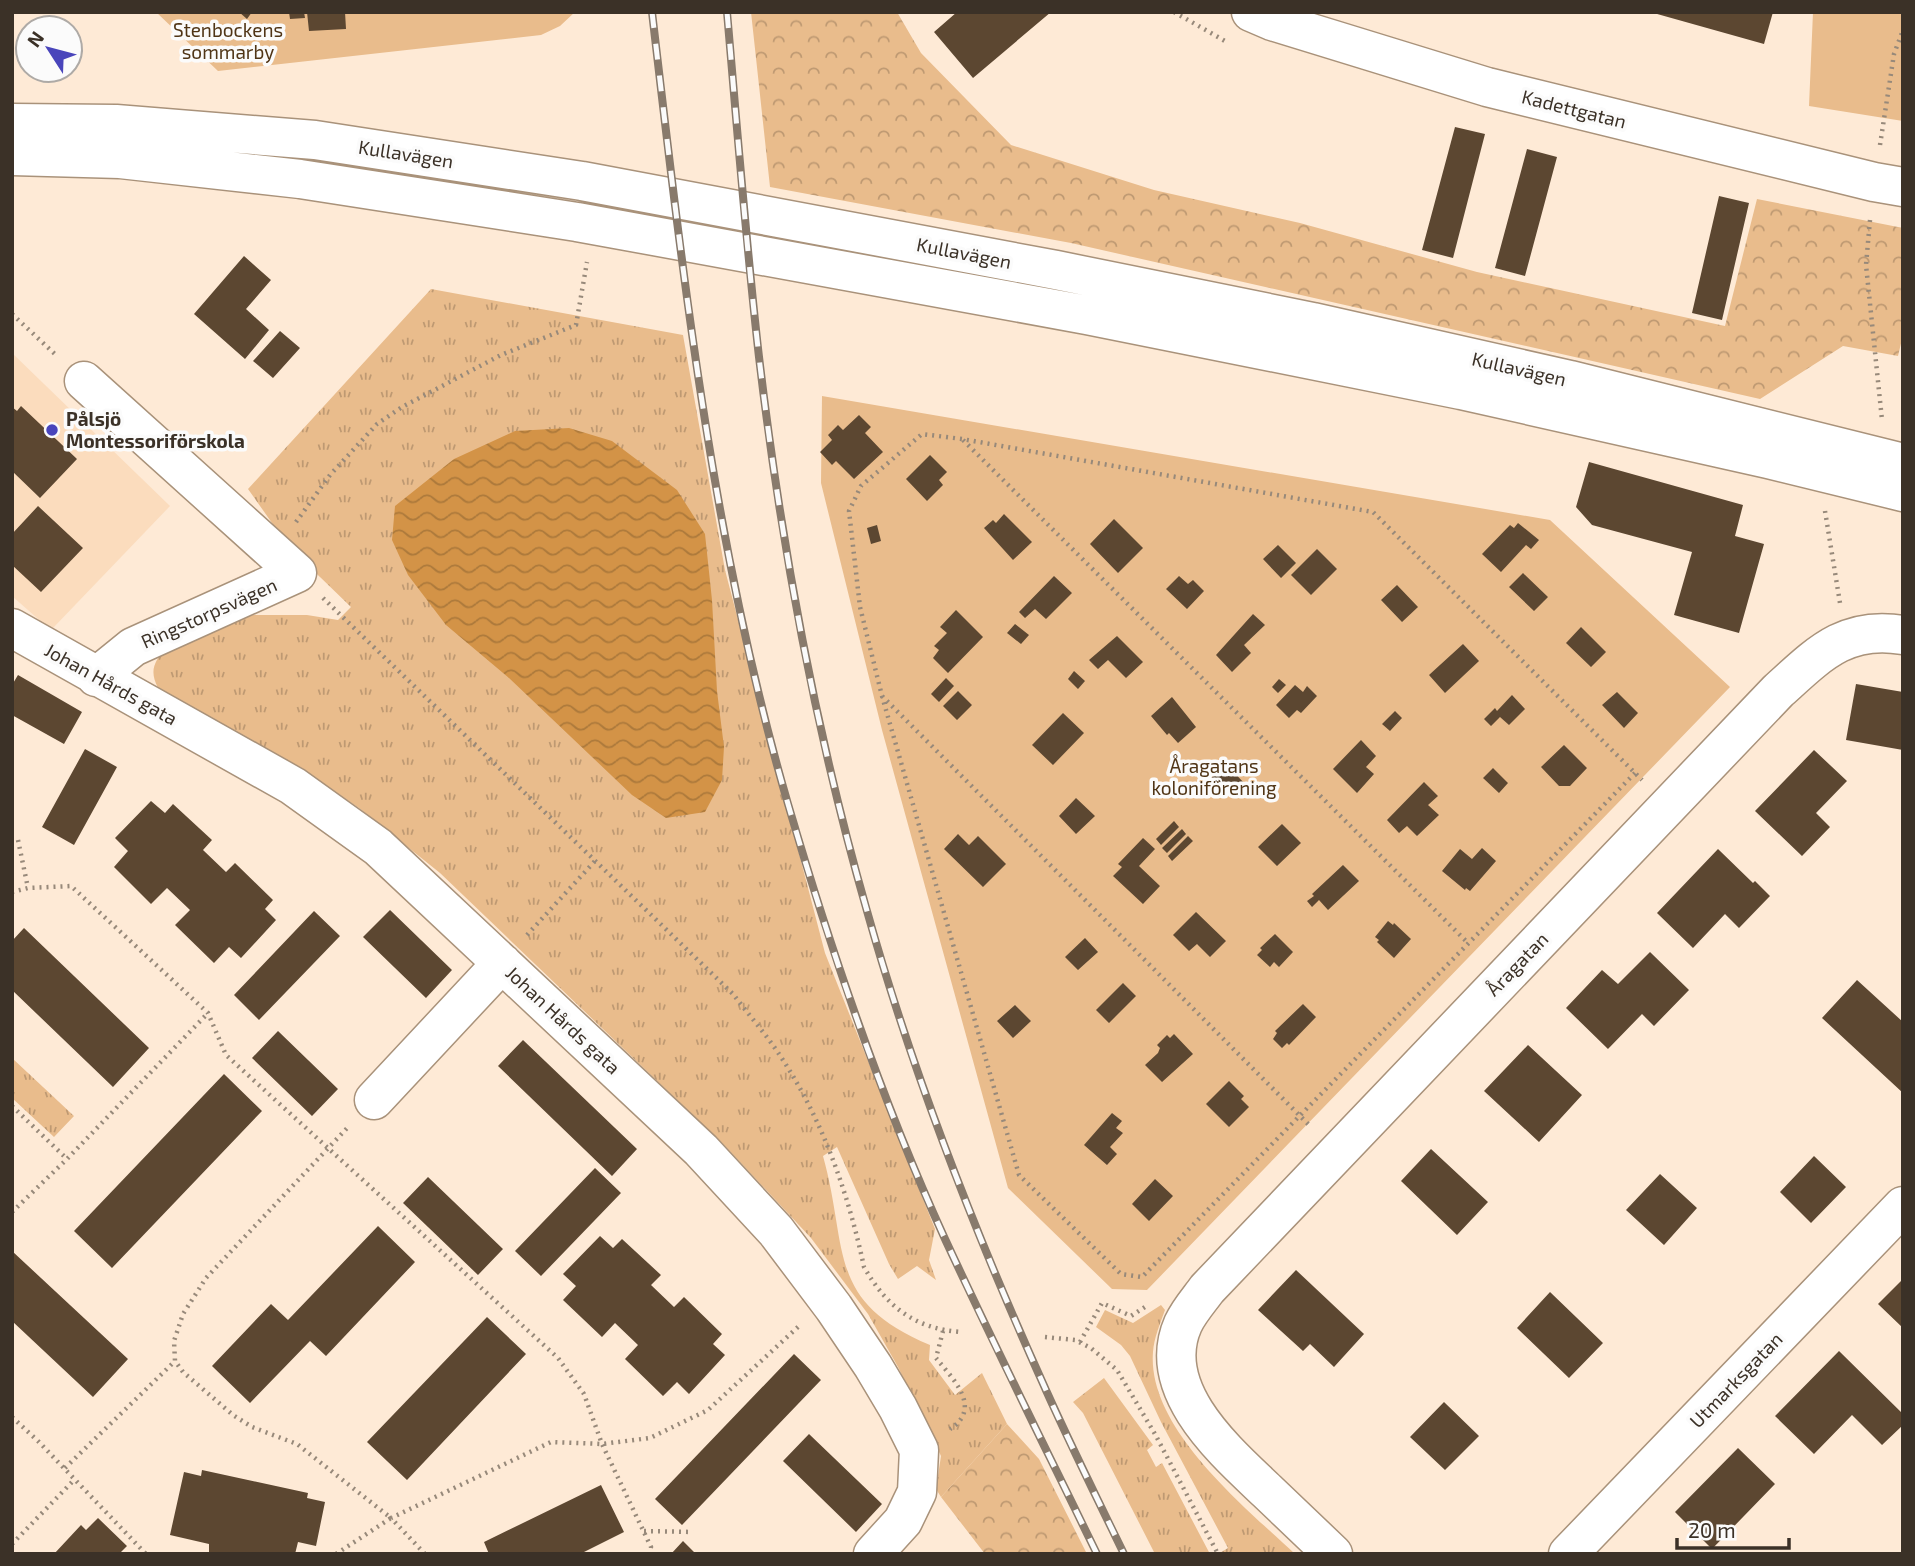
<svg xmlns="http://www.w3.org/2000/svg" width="1915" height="1566" font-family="'Exo 2',sans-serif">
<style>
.built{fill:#fbdcbd}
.green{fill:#e9bc8c}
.forest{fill:url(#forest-crowns)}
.park{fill:url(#park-tufts)}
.water{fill:url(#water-waves)}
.building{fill:#5c4731}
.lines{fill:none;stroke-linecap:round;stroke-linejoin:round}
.minor-casing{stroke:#a9927a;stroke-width:41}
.path{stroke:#97897a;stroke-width:4.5;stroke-dasharray:2 5;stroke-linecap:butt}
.minor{stroke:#fff;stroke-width:38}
.rail-casing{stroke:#887a6c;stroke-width:8}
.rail{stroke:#fbfbfb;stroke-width:5;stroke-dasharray:16;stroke-linecap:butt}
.poi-dot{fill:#4945bb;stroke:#fbfbfb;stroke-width:2.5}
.labels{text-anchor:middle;stroke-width:7;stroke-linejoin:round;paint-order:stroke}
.park-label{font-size:19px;fill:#503516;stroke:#fbfbfb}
.street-label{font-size:19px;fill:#3b3127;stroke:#fbfbfb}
.poi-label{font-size:19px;font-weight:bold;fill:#3b3127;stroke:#fbfbfb;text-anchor:start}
</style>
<defs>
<pattern id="forest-crowns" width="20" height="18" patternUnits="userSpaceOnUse" patternTransform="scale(1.75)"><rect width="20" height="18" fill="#e9bc8c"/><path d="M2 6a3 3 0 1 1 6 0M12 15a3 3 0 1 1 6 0" fill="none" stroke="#be9972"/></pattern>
<pattern id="park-tufts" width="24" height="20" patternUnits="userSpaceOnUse" patternTransform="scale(1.75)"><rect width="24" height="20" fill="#e9bc8c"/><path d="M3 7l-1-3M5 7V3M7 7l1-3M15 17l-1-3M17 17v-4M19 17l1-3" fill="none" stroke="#be9972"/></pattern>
<pattern id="water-waves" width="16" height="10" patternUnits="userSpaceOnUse" patternTransform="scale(1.75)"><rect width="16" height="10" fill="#d39347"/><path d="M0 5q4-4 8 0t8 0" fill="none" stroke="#ac793b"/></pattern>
</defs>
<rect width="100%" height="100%" fill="#feead6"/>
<path class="built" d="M12,353l158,153 -117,122 -8,-3 -33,-29z"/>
<path class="green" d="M156,12h419l-15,14 -19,9 -323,36z
M1813,12h90v109l-94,-15z
M822,396l728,124 180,167 -583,603 -35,-1 -104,-101 -126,-458 -61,-247z"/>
<path class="forest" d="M751,12h146l24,41 90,92 143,45 146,33 177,49 248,54 32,-127 146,29v107l-5,21 -55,-10 -83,53 -689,-156 -301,-56z
M1007,1424l32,35 48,95h-102l-44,-57z"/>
<path class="park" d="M431,289l252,46 42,235 100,383 110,276 -6,31 7,20 -19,-14 -19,13 -9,-15 -52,-117 -14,9c26,93 2,145 107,189l-1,15 26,35 27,-22 25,51 -66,73 -5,-8 5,-33 -43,-89 -30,-53 -57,-76 -87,-93 -284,-272 -81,-65 -53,-36 -148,-84c-9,-17 -4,-27 9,-41l86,-32h54l31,5 13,-13 -62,-60 -41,-58z
M12,1058l62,58 -20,21 -42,-39z
M1161,1305l4,5c-5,14 -11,28 -12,42 -6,76 91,154 142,202h-77l10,-6 -67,-126 -31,-66 -9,-11 -25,-18 9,-17 28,13z
M1104,1378l49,67 -6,5 9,17 6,-4 48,91h-55l-72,-141 -10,-11z"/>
<path class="water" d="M569,428l43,13 65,49 28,44 7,66 5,91 7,56 -2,33 -17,32 -39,6 -34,-23 -123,-117 -63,-53 -38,-50 -16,-35 3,-34 59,-47 61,-28z"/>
<path class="building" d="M239,12h13l-5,7z
M289,12h15l1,6 -15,1z
M307,12h38l1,17 -37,2z
M957,12h94l-78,66 -39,-46z
M1650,12h123l-9,32z
M1455,127l30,7 -32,124 -31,-8z
M1527,149l30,8 -32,119 -30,-8z
M1719,196l30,7 -27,117 -30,-7z
M244,256l27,24 -25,29 23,21 -24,29 -51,-45z
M280,331l20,17 -27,30 -20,-17z
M21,406l56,53 -37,39 -28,-27v-64l5,4z
M859,415l12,12 -6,6 18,19 -29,27 -18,-18 -4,4 -12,-13 12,-12 -4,-5 10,-10 5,5z
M930,455l17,17 -8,8 4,5 -16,16 -21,-22z
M1589,462l154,43 -8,31 29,8 -25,89 -65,-18 18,-63 -100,-27 -16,-18z
M38,506l45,42 -42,44 -29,-27v-31z
M1004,514l28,28 -19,18 -29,-32 9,-8 3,3z
M1114,519l29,29 -25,25 -28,-29z
M1518,523l21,17 -8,9 -5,-4 -25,27 -19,-18 28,-29 4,3z
M877,525l4,16 -10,3 -4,-16z
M1278,545l18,18 -15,15 -18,-19z
M1317,549l20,20 -26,26 -20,-20z
M1523,573l25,24 -14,14 -25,-24z
M1054,576l18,17 -26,26 -11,-10 -10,9 -6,-6z
M1179,576l9,8 5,-4 11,11 -17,18 -21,-20z
M1397,585l21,22 -16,15 -21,-22z
M956,610l27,27 -35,36 -15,-15 6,-8 -5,-4 13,-13 -7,-6z
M1253,614l12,11 -21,20 7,8 -19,19 -16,-17z
M1015,624l14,11 -8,9 -14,-11z
M1581,627l25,25 -15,15 -25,-24z
M1117,636l26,26 -17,16 -18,-18 -10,9 -9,-9z
M1463,644l16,17 -34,32 -16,-18z
M1074,671l11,10 -7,8 -10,-10z
M18,675l64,37 -18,32 -52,-29v-30z
M946,678l8,8 -15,16 -8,-8z
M1279,679l7,6 -8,8 -6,-6z
M1856,684l47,8v58l-57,-10z
M1295,685l8,7 4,-6 10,10 -16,17 -4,-3 -8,8 -13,-13z
M958,691l14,14 -15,15 -14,-14z
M1617,692l21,21 -14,15 -22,-23z
M1512,695l13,14 -16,16 -9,-8 -9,9 -7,-7 11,-11 2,3z
M1172,697l24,30 -18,16 -9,-10 -2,2 -16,-19z
M1395,711l7,7 -12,13 -8,-7z
M1063,713l21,20 -31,32 -21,-20z
M1361,740l15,16 -10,11 8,7 -17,19 -24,-24z
M1564,745l23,23 -17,18h-11l-18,-19z
M85,749l32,18 -43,78 -32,-18z
M1814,750l33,31 -31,32 14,14 -28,29 -47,-45z
M1226,764l19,20 -8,9 -8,-7 -7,7 -13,-13z
M1493,768l15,15 -9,10 -16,-15z
M1424,782l14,14 -10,9 11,10 -22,21 -10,-10 -8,7 -12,-13z
M1076,798l19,18 -19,18 -17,-18z
M151,801l14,12 8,-9 39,36 -9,10 23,22 9,-9 38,37 -8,9 11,11 -35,38 -12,-11 -15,16 -39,-38 15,-15 -23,-22 -16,16 -37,-37 14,-16 -13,-13z
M1174,821l5,6 -18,18 -5,-6z
M1282,824l19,19 -24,23 -19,-19z
M1182,829l4,5 -19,19 -5,-5z
M958,834l11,11 9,-9 28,28 -23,23 -39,-38z
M1188,836l5,5 -21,20 -4,-5z
M1143,838l12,11 -16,17 21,20 -17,18 -30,-28 9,-9 -4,-3z
M1482,848l14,13 -26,30 -4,-3 -1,2 -23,-19 18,-22 12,10z
M1718,849l35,34 2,-2 15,15 -31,32 -14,-14 -32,34 -36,-35z
M1343,865l16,16 -31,29 -9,-10 -7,7 -5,-6 7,-5 -2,-2z
M390,910l62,60 -26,28 -63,-61z
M314,911l26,25 -81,84 -25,-25z
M1196,912l30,29 -16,16 -13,-13 -8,7 -16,-16z
M1388,921l5,4 1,-2 17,16 -17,19 -17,-16 2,-2 -4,-3z
M24,928l125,120 -36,39 -101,-97v-49z
M1275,934l18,18 -14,15 -5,-5 -4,5 -13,-12 5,-5 -2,-2z
M1085,938l13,14 -20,18 -13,-13z
M1650,952l39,38 -35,36 -12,-12 -34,35 -42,-41 36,-38 16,14z
M1857,980l46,42v71l-81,-75z
M1123,983l13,13 -27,27 -13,-13z
M1303,1004l13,13 -27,28 -2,-2 -5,5 -9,-9 4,-6 -2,-2z
M1015,1005l16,16 -18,17 -16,-17z
M278,1031l60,58 -26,27 -60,-58z
M1174,1034l19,20 -31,28 -17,-17 13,-12 2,-5 -3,-3 10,-10 3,3z
M523,1040l114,109 -25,27 -114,-110z
M1528,1045l54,50 -43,47 -55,-51z
M224,1074l38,37 -150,157 -38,-37z
M1229,1081l15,15 -3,3 8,8 -20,20 -23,-23z
M1112,1113l10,8 -6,7 7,5 -13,14 7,7 -10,11 -23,-20z
M1431,1149l57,53 -31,33 -56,-54z
M1814,1156l32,31 -35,36 -31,-31z
M595,1168l26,25 -80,83 -26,-25z
M1660,1174l37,34 -33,37 -38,-35z
M428,1177l75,72 -25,26 -75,-72z
M1155,1179l18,17 -24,25 -17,-17z
M378,1226l37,36 -89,94 -16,-15 -60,62 -38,-37 59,-62 17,16z
M600,1236l13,12 9,-9 39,36 -10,10 23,22 10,-10 38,37 -9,10 12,11 -36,39 -12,-12 -14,14 -38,-37 13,-14 -23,-22 -13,14 -39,-37 13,-14 -13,-12z
M12,1251l116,108 -35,38 -81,-76z
M1296,1270l68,64 -30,33 -24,-23 -7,7 -45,-41z
M1903,1279v49l-25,-24z
M1550,1292l53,51 -34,35 -52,-50z
M487,1317l39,37 -119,126 -40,-38z
M1839,1351l64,63v11l-21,20 -30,-30 -38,39 -39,-38z
M794,1354l27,26 -139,145 -27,-26z
M1444,1402l35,34 -34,34 -35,-33z
M809,1434l73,70 -26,28 -73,-71z
M1738,1448l37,36 -63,65 -37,-37z
M202,1470l106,23 -1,5 18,4 -9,44 -18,-4 -3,12h-86v-10l-39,-9 14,-63 17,4z
M601,1485l23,47 -44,22h-91l-5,-12z
M98,1518l29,28 -8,8h-65l27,-29 5,5z
M683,1541l13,13h-25z"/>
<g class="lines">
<defs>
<path id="minor" d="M1251,12l21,9 215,66 387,95 29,5
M12,123l104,1 199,16 267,41 474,89 257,52 257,58 333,83
M12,156l108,3 180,20 277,43 510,93 374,75 307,69 135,33
M84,381l213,192 -164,74 -37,30
M12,628l281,158 85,61 323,303 75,81 58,77 39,58 25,42 21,42 -2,42 -14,29 -30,33
M374,1100l128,-137
M1333,1554c-22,-21 -44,-42 -66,-63 -42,-40 -113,-101 -84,-167 6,-13 16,-24 24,-35l571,-598c40,-36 67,-66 125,-56
M1568,1554l335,-348"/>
</defs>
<use href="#minor" class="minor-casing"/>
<path class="path" d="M1174,12l51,29
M1880,145l14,-91 9,-24
M1870,220l-4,45 16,155
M12,314l45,42
M963,440l505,503
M1825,511l15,92
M296,522l34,-47 47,-51 25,-17 99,-52 75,-30 11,-63
M323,598l410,396c15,20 32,39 46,60 43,64 69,138 85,213 22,39 51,62 97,65
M882,696l429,431
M1635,773l-493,504 -21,-3 -102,-99 -137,-479 -22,-89 -11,-96 12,-25 61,-52 40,5 411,73 269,268
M18,840l10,48
M12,892l16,-4 43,-2 137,127 18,42 332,303 26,36 18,50 49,103 -2,7
M527,935l68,-74
M12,1106l55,53
M12,1212l55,-53 141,-146
M943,1331l-7,27c17,21 47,50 14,71
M1045,1337l30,3 16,8 26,22 38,64 63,120
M1080,1342l22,-39 29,13 17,-11
M12,1417l27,25 107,112
M65,1468l110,-107
M644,1531l49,1
M12,1544l63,-65
M336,1554l55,-36 -94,-74 -45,-17 -19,-12 -50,-43 -8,-11 -1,-20 9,-27 23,-36 143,-152
M425,1554l-34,-36 160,-76 51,2 48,-6 58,-28 91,-84"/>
<use href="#minor" class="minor"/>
<defs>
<path id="rail" d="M652,12c31,265 61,535 136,792 43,147 93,295 157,435 49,106 101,210 152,315
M727,12c10,115 19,231 32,345 22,187 56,373 108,554 45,160 106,317 174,468 26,59 55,117 83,175"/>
</defs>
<use href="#rail" class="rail-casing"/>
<use href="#rail" class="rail"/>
</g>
<circle class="poi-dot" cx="52" cy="430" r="7"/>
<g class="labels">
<g class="park-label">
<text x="228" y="37">Stenbockens<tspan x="228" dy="22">sommarby</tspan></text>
<text x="1214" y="773">Åragatans<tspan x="1214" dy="22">koloniförening</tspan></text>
</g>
<g class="street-label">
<text transform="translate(1574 109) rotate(14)" y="7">Kadettgatan</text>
<text transform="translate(406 154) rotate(9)" y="7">Kullavägen</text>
<text transform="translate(964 253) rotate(11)" y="7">Kullavägen</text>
<text transform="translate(1519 369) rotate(13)" y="7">Kullavägen</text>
<text transform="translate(209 613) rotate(-24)" y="7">Ringstorpsvägen</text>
<text transform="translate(111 684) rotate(29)" y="7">Johan Hårds gata</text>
<text transform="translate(1517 964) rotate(-46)" y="7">Åragatan</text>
<text transform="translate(563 1020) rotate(43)" y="7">Johan Hårds gata</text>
<text transform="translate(1736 1380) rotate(-46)" y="7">Utmarksgatan</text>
</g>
<g class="poi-label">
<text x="66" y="426">Pålsjö<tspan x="66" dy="22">Montessoriförskola</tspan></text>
</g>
</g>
<rect width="1915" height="1566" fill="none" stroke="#3b3127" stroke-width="28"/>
<g transform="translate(49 49) rotate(306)"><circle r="33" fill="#fbfbfb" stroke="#aeaaa6" stroke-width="2"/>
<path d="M0-5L12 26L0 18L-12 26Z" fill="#4945bb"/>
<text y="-10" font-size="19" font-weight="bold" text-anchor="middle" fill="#3b3127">N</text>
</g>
<path d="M1677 1538v10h112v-10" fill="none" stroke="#3b3127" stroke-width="3.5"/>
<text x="1688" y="1538" font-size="21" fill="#3b3127" stroke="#fbfbfb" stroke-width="5" paint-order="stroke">20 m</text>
</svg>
